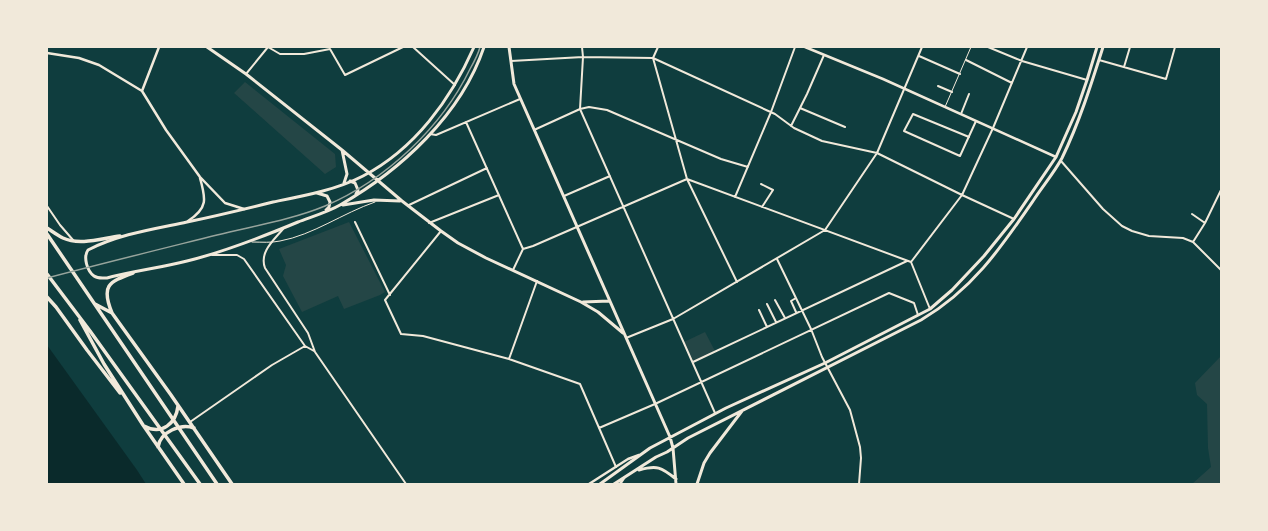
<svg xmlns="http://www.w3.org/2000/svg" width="1268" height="531" font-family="'PT Sans',sans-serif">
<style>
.green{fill:#244646}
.water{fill:#0a2a2b}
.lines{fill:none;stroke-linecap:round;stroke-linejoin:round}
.service{stroke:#f1e9da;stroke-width:1}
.minor{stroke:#f1e9da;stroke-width:2}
.tertiary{stroke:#f1e9da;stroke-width:2.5}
.secondary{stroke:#f1e9da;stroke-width:3}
.trunk{stroke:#f1e9da;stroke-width:3.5}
.rail{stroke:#97a49c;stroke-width:1.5}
</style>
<rect width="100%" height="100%" fill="#0f3d3e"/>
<path class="green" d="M245,82l90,72 1,13 -11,7 -91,-81z
M349,222l36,70 -5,3 -36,14 -6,-13 -36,16 -19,-36 3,-11 -7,-16z
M705,332l10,19 -22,11 -9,-20z
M1221,356v128h-29l19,-17 -3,-19 -1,-44 -10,-9 -2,-12z"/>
<path class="water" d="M47,345l90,125 9,14h-99z"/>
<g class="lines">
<path class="service" d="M945,107l26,-60
M252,242c10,0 19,1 28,-1 33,-6 63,-28 95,-39"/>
<path class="minor" d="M268,47l12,7h24l26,-5 15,26 58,-28
M413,47l42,38
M582,47l1,10 -3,52 135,304
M658,47l-5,11 34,121 50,103
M988,47l34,14 65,19
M919,56l41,18
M966,60l46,23
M1099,60l67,19 9,-32
M511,61l72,-4 70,1 122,56 19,14 28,13 55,12 85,42 52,24
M1124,67l6,-20
M246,74l22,-27
M938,86l14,6
M800,108l45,19
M961,114l8,-20
M466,122l57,127
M791,126l16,-32 17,-39
M534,130l46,-21 9,-2 18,3 114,49 27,8
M430,134l6,1 84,-36
M969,137l-56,-23 -9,17 56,25 16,-35
M1061,161l42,48 19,17 10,5 17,5 34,2 10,4 28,28
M761,184l12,6 -11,17
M564,196l46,-20
M735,197l36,-85 24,-65
M409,205l78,-37
M47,206l13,19 13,15
M1192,214l13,9
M355,222l35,73
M429,223l70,-28
M283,229c-9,11 -24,23 -18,39l43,65 7,19 91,132
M441,231l-56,69 16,34 22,2 86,23 71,25 36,83
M1193,242l12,-19 16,-33
M212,255h25l7,4 61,87 9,5
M777,259l34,70 11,28 28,53 10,37 1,11 -2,26
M911,262l51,-67 31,-67 34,-81
M513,270l10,-21 10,-3 154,-67 224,83 19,47
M796,298l-5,3 5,11
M775,300l10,18
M767,304l9,18
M759,310l8,17
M626,338l47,-19 152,-89 52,-77 45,-106
M509,359l28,-78
M693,362l214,-101
M190,422l82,-57 33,-19
M599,428l56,-24 234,-111 25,10 4,12"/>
<path class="tertiary" d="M805,47l78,32 173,78
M47,53l32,5 20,7 43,26 24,39 34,47 25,26 19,6
M142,91l17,-44
M188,221c20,-13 18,-22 12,-43
M589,484l39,-25 11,-4
M620,484l4,-6"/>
<path class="secondary" d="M207,47l39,27 96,76 60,51 39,30 17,12 28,15 95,44 17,10 25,21
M474,47c-23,52 -59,102 -111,129 -27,14 -60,20 -90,26 -28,7 -57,14 -86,20 -33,7 -68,12 -99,28 -5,7 -1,21 6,26 4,3 8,2 13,2 26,-7 53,-10 80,-17 37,-9 75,-24 111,-39 13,-5 30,-10 42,-17 61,-35 121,-90 144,-158
M509,47l5,37 156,353 3,11 3,36
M342,150l5,24 -3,9
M350,181l5,2 3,7 -2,4
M317,193l10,3 3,6 -1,5 -3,3
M343,205l31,-5 26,1
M583,302l26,-1
M639,470c18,-5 22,-3 37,9
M600,484l50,-36 76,-40 99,-45 105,-54 22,-19 32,-34 30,-37 42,-62 20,-45 11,-32 10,-33
M614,484l42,-27 11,-5 21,-14 233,-118c51,-30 79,-71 112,-119 9,-14 21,-28 29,-43 17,-35 29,-73 41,-111
M697,484l7,-21 6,-10 32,-42"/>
<path class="trunk" d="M47,228c5,3 10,7 16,10 17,8 40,0 57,-2
M47,234l170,250
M133,273c-25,9 -32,13 -21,40l59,82 61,89
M47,274l43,57 110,153
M47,297l9,10 31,43 33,43
M95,304l17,9
M80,320l24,44 39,61 41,59
M144,426c18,10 32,-3 34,-20
M158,447c2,-15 23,-24 36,-19"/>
<path class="rail" d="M47,278c57,-15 114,-29 170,-43 36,-9 74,-15 108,-29 61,-26 117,-79 145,-137 4,-7 8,-14 10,-22"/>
</g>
<rect width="1268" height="531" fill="none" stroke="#f1e9da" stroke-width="96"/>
</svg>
